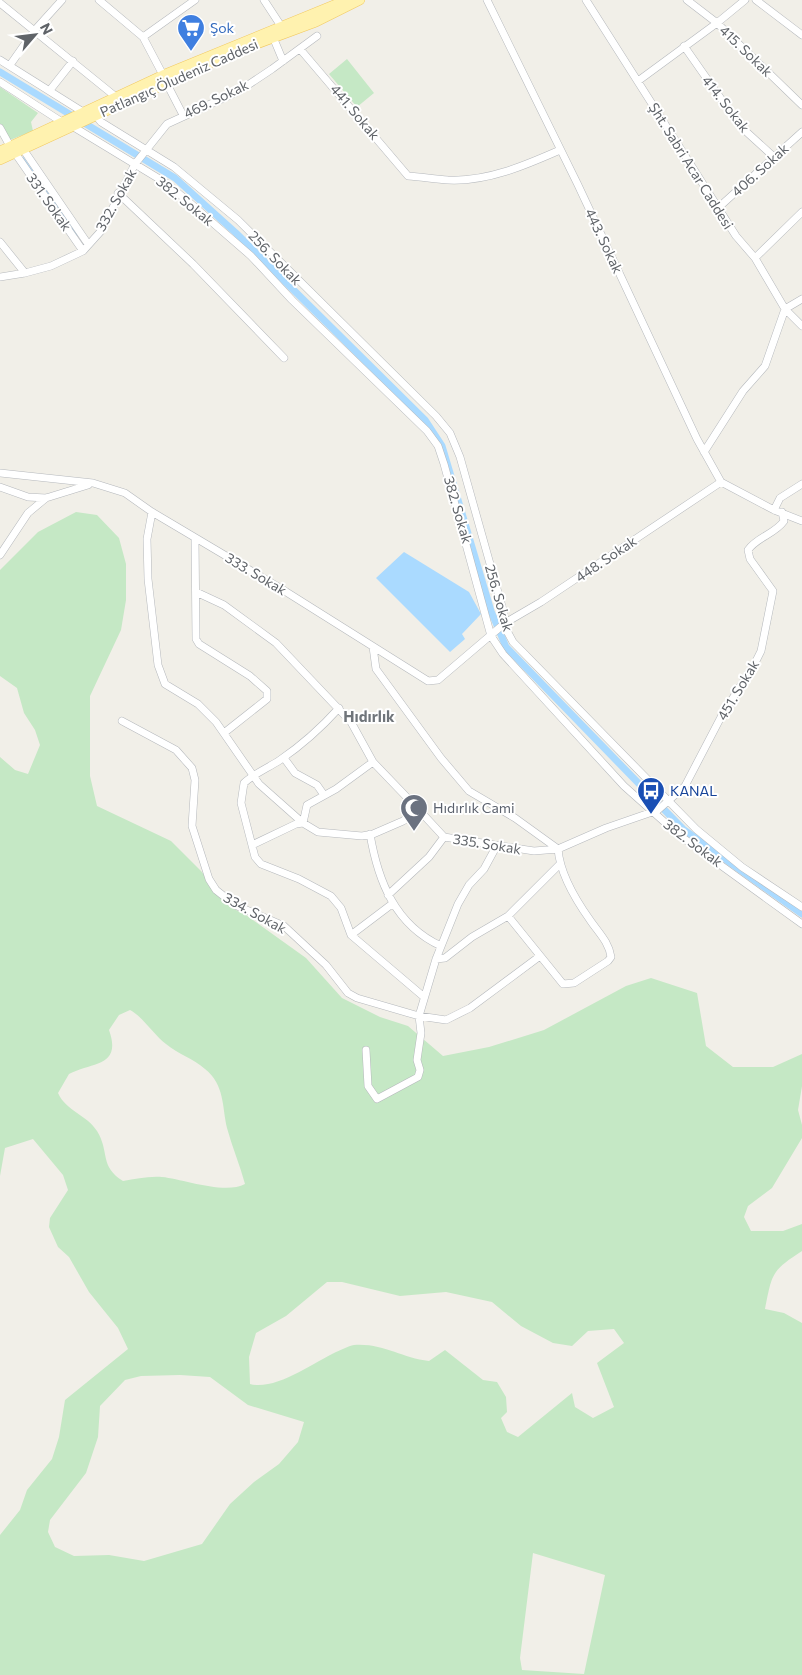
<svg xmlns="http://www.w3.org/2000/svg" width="802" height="1675" font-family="Commissioner,sans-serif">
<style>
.green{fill:#c5e8c5;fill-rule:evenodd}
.water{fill:#aadaff}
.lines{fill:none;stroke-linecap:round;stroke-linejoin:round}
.stream{stroke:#aadaff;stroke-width:2}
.canal{stroke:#aadaff;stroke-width:7}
.minor-casing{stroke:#b5b8bc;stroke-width:8}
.major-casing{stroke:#f2c960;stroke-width:10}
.minor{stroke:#fff;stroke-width:7}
.major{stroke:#fff2af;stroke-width:9}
.labels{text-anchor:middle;stroke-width:4;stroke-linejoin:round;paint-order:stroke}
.shop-label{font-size:14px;fill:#366cbe;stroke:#fff;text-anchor:start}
.street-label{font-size:14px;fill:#5f6368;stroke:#fff}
.transit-label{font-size:14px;fill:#164399;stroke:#fff;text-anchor:start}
.worship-label{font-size:14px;fill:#5b616d;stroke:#fff;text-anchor:start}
.neighbourhood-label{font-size:15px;font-weight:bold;fill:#70757a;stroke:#fff}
</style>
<rect width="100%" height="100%" fill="#f1efe8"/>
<path class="green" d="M347,59l27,34 -17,14 -28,-33z
M0,87l38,26 -7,9 2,9 -23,9 -10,-15z
M76,512l21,3 22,23 7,26v36l-5,30 -31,66v80l7,30 74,35 30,30 29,36 16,8 60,43 36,40 38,19 28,9 35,30 46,-9 55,-17 82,-44 25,-8 46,15 9,53 27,21h40l29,-13v32l-4,24 4,15v13l-30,50 -24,18 -4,11 7,14h32l19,-7v27c-31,20 -30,23 -37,58l19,4 18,10v352h-802v-140l20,-25 7,-20 25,-31 7,-22 6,-37 63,-51 -10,-21 -29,-36 -20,-35 -11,-10 -9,-20 1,-9 18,-28 -5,-15 -30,-36 -28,9 -5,28v-419l15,13 13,4 12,-29 -5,-15 -11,-17 -7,-25 -17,-12v-106l38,-38zM130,1010c12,6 24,25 36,34 12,10 28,15 39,25 20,16 17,38 22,59 5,19 13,37 18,56 -20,11 -62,-5 -83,-7 -14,-1 -26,2 -39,4 -24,-15 -13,-29 -26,-50 -10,-16 -31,-20 -39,-38l11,-19c24,-12 53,-7 40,-44l10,-15zM327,1282h15l58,14 46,-4 46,10 29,24 32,17 19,3 16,-15 26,-2 10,14 -27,20 17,44 -21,11 -18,-11 -3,-14 -54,44 -11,-5 -6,-14 6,-6 -1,-15 -9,-15 -14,-2 -38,-30 -16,11c-28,-3 -45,-18 -75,-16 -6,1 -13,5 -18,7 -23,11 -61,39 -86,32l-1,-27 7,-24 30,-17zM180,1375l30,2 38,28 56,17 -6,20 -19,22 -25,18 -24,22 -28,40 -58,17 -35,-6 -35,1 -19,-9 -7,-15 2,-12 36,-47 12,-36 2,-31 25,-26 16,-4zM533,1553l72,22 -21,99 -62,-4 -2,-12z"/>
<path class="water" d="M404,552l65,40 12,22 -19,20 3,5 -15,13 -74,-74z"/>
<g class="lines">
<path class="stream" d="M23,158l54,77"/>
<path class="canal" d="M0,72l175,106 61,55 189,187 17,26 49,165 15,36 177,182 119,85"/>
<defs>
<path id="minor" d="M99,0l44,37 20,38
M264,0l17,26
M487,0l91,185 119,254 24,43
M586,0l150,236 19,22 30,51 17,17
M687,0l30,23 85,82
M756,0l46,35
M0,3l116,94
M143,37l52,-37
M273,37l10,24
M684,46l56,80 34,31
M300,49l108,127c13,1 27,3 40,4 39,2 78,-15 112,-30
M0,60l83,52
M10,65l24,-34 28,-31
M638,81l79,-58 28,-23
M0,82l62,40
M167,84l16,31
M50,90l23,-29
M96,116l5,6 73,45 64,53 198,196 14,17 10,24 43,153 4,21 6,11 183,187 46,38 60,40
M72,126l94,57 24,20 61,53 41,44 135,131 11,15 6,18 47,172 12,18 121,132 55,49 123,89
M0,128l10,18
M23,149l65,95
M15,153l68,98
M118,193l75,71 91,94
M718,208l84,-76
M0,242l25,31
M755,258l47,-46
M0,277l25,-4 26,-7 32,-15 18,-20 34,-67 32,-40 72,-33 33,-22 45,-33
M704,452l39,-61 22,-25 20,-57 17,-10
M0,473l93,10 32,10 27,19 128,76 148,93 10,-1 67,-57 36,-21 180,-120
M721,482l53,28 28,11
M0,487l28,10 18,1 42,-13
M774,510l6,-12 22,-14
M152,512l-5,27 1,40 10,86 7,19 33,20 18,18 43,62 44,39 15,9 44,4 11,-2 30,-13 16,-11 25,27 90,14 24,-2 48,-21 52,-18 27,-24 36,-69 34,-54 6,-12 12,-60 -23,-32 -2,-9c9,-13 27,-16 36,-29l-2,-9
M195,538l1,101 3,5 51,32 17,15v8l-43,34
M0,555l28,-42 18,-15
M196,592l28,13 52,38 75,79 22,40 46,48
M373,647l3,22 65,89 28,33 46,27 43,31c2,25 17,50 32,71 8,12 19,22 21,37l-3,4 -34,22 -11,1 -55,-68
M339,708c-18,20 -37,37 -59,52 -12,8 -25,13 -36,23l-3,20 14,54 6,7 38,15 32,17 10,12 10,27 73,62
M122,721l54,29 16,18 3,12 -3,46 17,53 7,11 19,15 49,21 42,39 22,28 9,5 62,18 27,4 24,-12 70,-52
M284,758l11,15 22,12 7,10
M370,834c8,47 25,91 71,112
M252,845l44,-21 7,-1 4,-18 29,-16 37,-27
M388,895l41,-38 15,-20
M351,935l41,-31
M436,959l9,-1 27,-21 36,-21 51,-51
M366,1050l2,36 9,13 41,-22 2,-7 -3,-10 4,-27 -2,-17 17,-57 22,-55 11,-19 15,-16 12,-22"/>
<path id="major" d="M0,151l163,-76 183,-75
M0,160l230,-106 86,-32 44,-22"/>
</defs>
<use href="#minor" class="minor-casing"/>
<use href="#major" class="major-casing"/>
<use href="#minor" class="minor"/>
<use href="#major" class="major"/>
</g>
<defs>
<symbol id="supermarket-pin" viewBox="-11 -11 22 30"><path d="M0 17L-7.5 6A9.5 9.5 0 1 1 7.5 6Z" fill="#3f7fe0" stroke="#fff"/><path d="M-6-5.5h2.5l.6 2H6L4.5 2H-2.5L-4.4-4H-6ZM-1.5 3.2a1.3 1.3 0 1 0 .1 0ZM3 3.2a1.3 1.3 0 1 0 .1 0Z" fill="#fff"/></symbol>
<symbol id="bus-pin" viewBox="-11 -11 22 30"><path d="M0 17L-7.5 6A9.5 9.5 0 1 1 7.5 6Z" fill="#1a4fb4" stroke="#fff"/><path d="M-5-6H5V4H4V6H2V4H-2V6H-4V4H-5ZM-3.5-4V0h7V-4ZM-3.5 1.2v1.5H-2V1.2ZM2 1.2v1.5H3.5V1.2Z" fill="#fff"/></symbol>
<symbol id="mosque-pin" viewBox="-11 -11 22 30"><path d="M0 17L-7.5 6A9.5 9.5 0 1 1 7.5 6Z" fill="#6b7280" stroke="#fff"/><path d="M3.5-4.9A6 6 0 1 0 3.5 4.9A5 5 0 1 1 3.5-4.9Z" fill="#fff"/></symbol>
</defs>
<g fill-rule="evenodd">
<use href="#supermarket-pin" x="175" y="12" width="32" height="43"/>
<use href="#bus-pin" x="635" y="775" width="32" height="43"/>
<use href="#mosque-pin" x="398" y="792" width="32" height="43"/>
</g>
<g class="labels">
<g class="shop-label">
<text x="210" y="33">Şok</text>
</g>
<g class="street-label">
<text transform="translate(746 51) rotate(44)" y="5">415. Sokak</text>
<text transform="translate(179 78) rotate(-24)" y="5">Patlangıç Öludeniz Caddesi</text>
<text transform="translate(216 99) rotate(-26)" y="5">469. Sokak</text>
<text transform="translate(726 104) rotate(52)" y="5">414. Sokak</text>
<text transform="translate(355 112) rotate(50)" y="5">441. Sokak</text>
<text transform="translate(691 166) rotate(58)" y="5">Şht. Sabri Acar Caddesi</text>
<text transform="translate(760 170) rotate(-42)" y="5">406. Sokak</text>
<text transform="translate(116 200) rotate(-61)" y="5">332. Sokak</text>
<text transform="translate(185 201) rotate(39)" y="5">382. Sokak</text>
<text transform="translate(49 202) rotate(55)" y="5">331. Sokak</text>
<text transform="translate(604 241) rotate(65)" y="5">443. Sokak</text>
<text transform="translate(275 258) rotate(46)" y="5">256. Sokak</text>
<text transform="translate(458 510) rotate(74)" y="5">382. Sokak</text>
<text transform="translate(606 559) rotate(-34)" y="5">448. Sokak</text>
<text transform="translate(256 574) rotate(31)" y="5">333. Sokak</text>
<text transform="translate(499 598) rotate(74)" y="5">256. Sokak</text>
<text transform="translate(738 690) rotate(-59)" y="5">451. Sokak</text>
<text transform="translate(693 843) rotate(37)" y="5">382. Sokak</text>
<text transform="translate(487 844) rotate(9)" y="5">335. Sokak</text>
<text transform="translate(255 913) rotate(29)" y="5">334. Sokak</text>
</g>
<g class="transit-label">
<text x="670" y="796">KANAL</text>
</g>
<g class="worship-label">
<text x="433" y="813">Hıdırlık Cami</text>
</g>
<g class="neighbourhood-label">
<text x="369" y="722">Hıdırlık</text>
</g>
</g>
<g transform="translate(35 35) rotate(62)" stroke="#ffffff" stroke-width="4" paint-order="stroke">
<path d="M0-4L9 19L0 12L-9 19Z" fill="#5f6368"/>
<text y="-8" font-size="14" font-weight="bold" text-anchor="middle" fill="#5f6368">N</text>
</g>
</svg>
